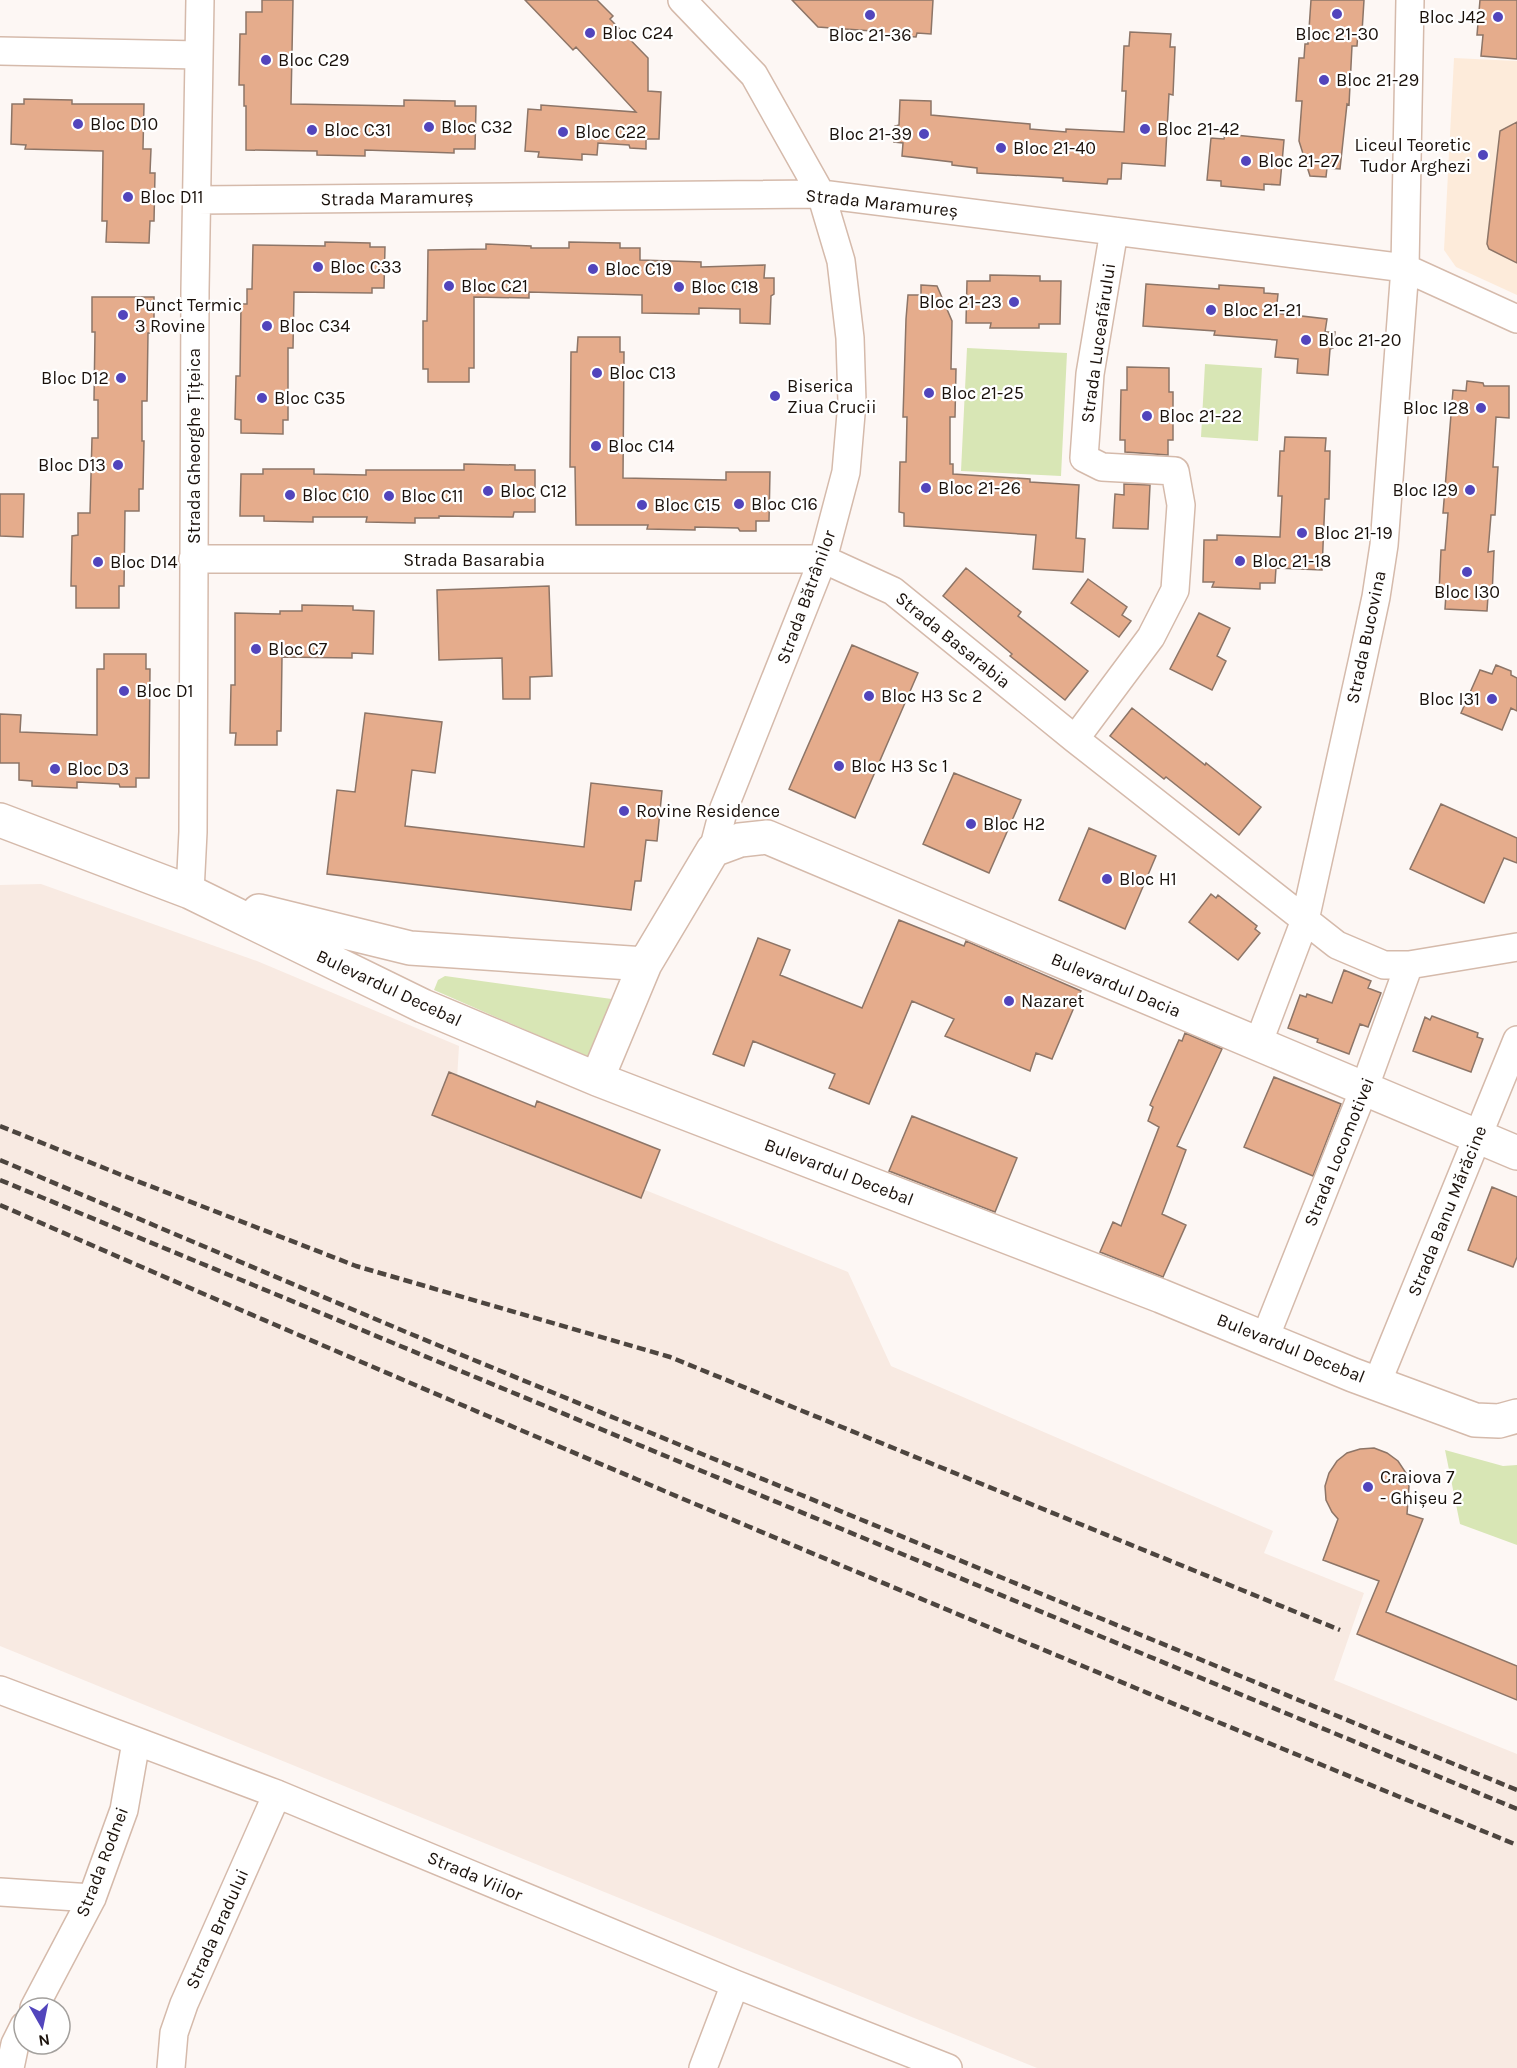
<svg xmlns="http://www.w3.org/2000/svg" width="1517" height="2068" font-family="Karla,sans-serif">
<style>
.built{fill:#f8eae2}
.education{fill:#fdebda}
.green{fill:#d8e6b5}
.building{fill:#e5ac8c;stroke:#8d7567;stroke-width:1.5}
.lines{fill:none;stroke-linecap:round;stroke-linejoin:round}
.street-casing{stroke:#d5baab;stroke-width:30}
.primary-casing{stroke:#d5baab;stroke-width:36}
.street{stroke:#fff;stroke-width:27}
.primary{stroke:#fff;stroke-width:33}
.rail{stroke:#4d453f;stroke-width:4.5;stroke-dasharray:9 4.5;stroke-linecap:butt}
.poi-dot{fill:#5245bc;stroke:#fff;stroke-width:2}
.labels{text-anchor:middle;stroke-width:4.5;stroke-linejoin:round;paint-order:stroke}
.poi-label{font-size:18px;fill:#1a110b;stroke:#fff;text-anchor:start}
.street-label{font-size:18px;fill:#1a110b;stroke:#fff}
</style>
<rect width="100%" height="100%" fill="#fdf7f4"/>
<path class="built" d="M41,884l216,77 202,85 -4,67 393,159 43,94 382,165 -9,22 100,40 -30,87 183,74v314h-480l-1037,-422v-761z"/>
<path class="education" d="M1454,58l63,3v234l-61,-28 -12,-17z"/>
<path class="green" d="M967,348l100,5 -6,123 -100,-5z
M1205,364l57,4 -4,73 -57,-4z
M445,976l174,24 -27,59 -158,-69 4,-10z
M1445,1450l58,16 14,-1v80l-57,-21z"/>
<path class="building" d="M262,0h31l-2,104 113,2v-6l51,1v5h21l-1,43h-21v4l-89,-3v6l-48,-1v-4l-71,-1v-44h-2v-21h-5l1,-51h6v-22h16z
M525,0h72l16,16 -3,3 38,39v33l13,1 -2,47h-13v10l-16,-1 -1,-3 -31,-2 -1,12 -15,-1v6l-44,-3 1,-5 -14,-1 3,-42 13,1v-5l95,7 -60,-65 -3,3z
M792,0h141l-2,34 -14,-1 -1,4 -44,-3v-3l-54,-4z
M1311,0h53l-2,32h-4l-1,14h-5l-3,59 -2,-1 -7,65 -13,-1 -1,9 -16,-1 -11,-35 3,-40h-6l3,-43h5l1,-14h3z
M1480,0h37v59l-36,-3 2,-21h-6z
M1130,32l41,2 -1,13h5l-2,48 -4,-1 -4,72 -43,-3 -1,16h-13l-1,5 -44,-3v-3l-86,-5v-5l-25,-3v-3l-50,-6 1,-13 -9,-1 1,-16 4,-1 1,-25 31,1v14l99,9v5l36,3v-3l58,3 2,-41h-4l2,-45h5z
M24,99l48,1v4h72l-1,45h8l-1,24h5l-1,48h-4l-1,22 -43,-1 1,-21h-5l1,-70 -78,-2 1,-4 -15,-1 1,-40h12z
M1517,122v141l-28,-14 -2,-5 13,-113z
M1225,134l59,6 -4,45 -16,-1v6l-43,-4v-5l-14,-1 4,-42 13,1z
M325,242l45,1v4h15l-1,41h-12v5l-78,-1 -1,56h-5v72h-5v14l-42,-1v-13l-6,-1 1,-43h4l1,-72h6v-15h5l1,-44 72,1z
M569,242l51,1v5h20v12l61,2v5l64,-2 -1,13h10v16l-3,2 -1,28 -30,-1v-14l-41,-1v6l-57,-1v-18l-113,-3v6l-55,-1v71h-5v14h-41v-13h-5v-48h4l1,-71 58,-1v-5l45,2v2h38z
M990,275l50,1v5h21l-1,43h-21v4h-49l1,-5h-25l1,-42h23z
M1146,284l73,5v-4l45,3v5l14,1 -2,19 51,6 -2,13h10l-2,16 -3,1 -2,26 -31,-2 1,-14 -23,-2 2,-17 -63,-5 1,-4 -72,-5z
M921,285l16,1 15,35 -1,48h5l-1,48h-5v47h3v10l77,5v3l49,3 -3,53 9,1 -2,33 -50,-3 3,-34 -132,-9v-13l-5,-1 1,-50h6l1,-45h-4l3,-98 2,-24h13z
M92,297h62v36h-6l-1,68h-5v40h2l-1,48h-4v22h-14l-1,75h-5v22h-43v-22h-5l1,-50 6,-1v-22h12l2,-75h6v-38h-4l1,-68h-3z
M578,337h42v15h4l-1,126 103,2v-8h44l-1,49h-13v10h-16l-2,-3 -43,-1v3l-48,-1 1,-4h-72l-1,-58h-5l1,-115h6z
M1127,367l42,1v24h4v48h-5v15l-43,-3v-12h-5l1,-50h6z
M1467,381l16,2 1,3h25v32l-13,-1 -3,50h5l-3,48h-4l-3,37 6,-1 -2,45h-4l-1,15 -42,-2 1,-15 -7,-1 2,-43h4l3,-37h-5l10,-123 13,1z
M1285,437l41,1 -1,13h5l-1,48h-4l-3,71 -46,-2 -1,15h-15v6l-48,-2 2,-5h-11l1,-42h13v-5l63,2 2,-41h-4l2,-45h4z
M464,464l51,1v5h20v42h-21l-1,5 -74,-1v2h-24v5l-49,-1 1,-5h-54v5l-49,-1v-5h-24l1,-42h22v-5h51v5l52,1v-5h98z
M1124,484l26,1 -2,44 -35,-1 2,-34 9,1z
M0,494h24l-1,43 -23,-1z
M966,568l55,44 -3,4 70,55 -23,29 -55,-44 2,-2 -69,-58z
M1088,579l39,28 -5,8 9,6 -12,16 -48,-34z
M549,586l3,90 -22,1v22h-27l-1,-41 -63,2 -2,-70z
M302,605l51,1v4l21,1 -1,43 -21,-1v5l-70,-1 -1,74h-4v14h-42l1,-12h-6l1,-48h4v-72l45,1v-3h22z
M1199,613l31,15 -13,28 9,5 -14,29 -42,-21z
M852,645l66,28 -63,145 -66,-29z
M104,654h42v15h4l-1,109h-13v9h-16l-1,-3 -42,-2v6l-45,-2v-5l-13,-1v-17h-19v-49l21,1 -1,17 77,3v-66h7z
M1496,665l15,6v4l6,3v33l-6,-3 -9,22 -41,-17 19,-43 12,4z
M1132,708l73,57 1,-2 55,44 -22,28 -73,-58 -2,2 -54,-43z
M365,713l77,9 -7,51 -23,-3 -7,56 179,21 7,-64 71,8 -5,50 -11,-1 -5,41h-6l-4,29 -304,-36 10,-84 18,2z
M954,773l67,27 -32,73 -66,-29z
M1441,804l76,34v25l-13,-5 -20,45 -74,-34z
M1089,828l67,28 -31,73 -66,-29z
M1211,894l5,4 2,-3 39,31 -2,3 5,4 -22,27 -49,-38z
M899,920l65,26 2,-5 115,50 -29,68 -16,-6 -6,18 -85,-35 9,-17 -42,-18 -43,103 -40,-16 6,-14 -82,-33 -9,25 -31,-12 45,-116 32,12 -10,25 82,33z
M1344,970l27,11 -3,7 13,5 -13,34 -8,-3 -11,30 -32,-12 1,-3 -30,-11 12,-33 6,2 1,-3 25,9z
M1432,1016l46,17 -1,4 6,2 -12,33 -58,-21 12,-34 5,3z
M1185,1033l37,16 -45,97 9,4 -24,64 24,11 -23,52 -63,-25 13,-30 8,4 38,-99 -11,-6 5,-14 -3,-2 29,-65 3,1z
M449,1072l86,35 2,-6 123,49 -19,48 -209,-83z
M1274,1077l67,27 -28,72 -69,-29z
M912,1116l105,42 -22,54 -106,-41z
M1492,1187l25,10v60l-4,10 -45,-17z
M1374,1448l13,5 11,8 8,12 3,13 -2,28 16,5 -37,93 131,54v34l-160,-66 22,-53 -56,-21 15,-41 -6,-7 -6,-12 -1,-14 4,-13 8,-12 10,-8 13,-4z"/>
<g class="lines">
<defs>
<path id="street" d="M682,0l72,75 67,119 20,67 9,77 2,64 -6,70 -23,87 -99,249 -11,42
M0,51l199,4
M197,200l624,-6 584,74 112,51
M193,559h630l70,32 182,148 262,206 47,20h25l108,-18
M1075,739l76,-102 24,-47 6,-85 -6,-34 -73,-4 -18,-9 6,-84 24,-143
M190,892l3,-60 2,-542 5,-290
M1258,1044l47,-124 58,-262 13,-61 8,-52 21,-277 5,-268
M1265,1338l99,-249 45,-124
M1377,1383l140,-343
M0,1690l277,104 458,190 213,84
M0,1892l92,6
M34,2008l58,-110 32,-88 12,-68
M10,2068l5,-24 9,-18
M171,2068l3,-35 10,-29 93,-210
M703,2068l32,-84"/>
<path id="primary" d="M0,820l190,72 233,114 174,73 564,217 192,79 122,45 24,1 18,-5
M259,911l151,37 235,16
M597,1079l48,-115 68,-114 27,-10 27,-3 750,316"/>
</defs>
<use href="#street" class="street-casing"/>
<use href="#primary" class="primary-casing"/>
<use href="#street" class="street"/>
<use href="#primary" class="primary"/>
<path class="rail" d="M0,1126l119,48 237,92 314,91 670,273
M0,1160l406,172 1111,458
M0,1180l1517,629
M0,1205c503,221 1009,432 1517,640"/>
</g>
<g class="poi-dot">
<circle cx="1337" cy="14" r="6"/>
<circle cx="870" cy="15" r="6"/>
<circle cx="1498" cy="17" r="6"/>
<circle cx="590" cy="33" r="6"/>
<circle cx="266" cy="60" r="6"/>
<circle cx="1324" cy="80" r="6"/>
<circle cx="78" cy="124" r="6"/>
<circle cx="429" cy="127" r="6"/>
<circle cx="1145" cy="129" r="6"/>
<circle cx="312" cy="130" r="6"/>
<circle cx="563" cy="132" r="6"/>
<circle cx="924" cy="134" r="6"/>
<circle cx="1001" cy="148" r="6"/>
<circle cx="1483" cy="155" r="6"/>
<circle cx="1246" cy="161" r="6"/>
<circle cx="128" cy="197" r="6"/>
<circle cx="318" cy="267" r="6"/>
<circle cx="593" cy="269" r="6"/>
<circle cx="449" cy="286" r="6"/>
<circle cx="679" cy="287" r="6"/>
<circle cx="1014" cy="302" r="6"/>
<circle cx="1211" cy="310" r="6"/>
<circle cx="123" cy="315" r="6"/>
<circle cx="267" cy="326" r="6"/>
<circle cx="1306" cy="340" r="6"/>
<circle cx="597" cy="373" r="6"/>
<circle cx="121" cy="378" r="6"/>
<circle cx="929" cy="393" r="6"/>
<circle cx="775" cy="396" r="6"/>
<circle cx="262" cy="398" r="6"/>
<circle cx="1481" cy="408" r="6"/>
<circle cx="1147" cy="416" r="6"/>
<circle cx="596" cy="446" r="6"/>
<circle cx="118" cy="465" r="6"/>
<circle cx="926" cy="488" r="6"/>
<circle cx="1470" cy="490" r="6"/>
<circle cx="488" cy="491" r="6"/>
<circle cx="290" cy="495" r="6"/>
<circle cx="389" cy="496" r="6"/>
<circle cx="739" cy="504" r="6"/>
<circle cx="642" cy="505" r="6"/>
<circle cx="1302" cy="533" r="6"/>
<circle cx="1240" cy="561" r="6"/>
<circle cx="98" cy="562" r="6"/>
<circle cx="1467" cy="572" r="6"/>
<circle cx="256" cy="649" r="6"/>
<circle cx="124" cy="691" r="6"/>
<circle cx="869" cy="696" r="6"/>
<circle cx="1492" cy="699" r="6"/>
<circle cx="839" cy="766" r="6"/>
<circle cx="55" cy="769" r="6"/>
<circle cx="624" cy="811" r="6"/>
<circle cx="971" cy="824" r="6"/>
<circle cx="1107" cy="879" r="6"/>
<circle cx="1009" cy="1001" r="6"/>
<circle cx="1368" cy="1487" r="6"/>
</g>
<g class="labels">
<g class="poi-label">
<text x="1486" y="23" text-anchor="end">Bloc J42</text>
<text x="602" y="39">Bloc C24</text>
<text x="1337" y="40" text-anchor="middle">Bloc 21-30</text>
<text x="870" y="41" text-anchor="middle">Bloc 21-36</text>
<text x="278" y="66">Bloc C29</text>
<text x="1336" y="86">Bloc 21-29</text>
<text x="90" y="130">Bloc D10</text>
<text x="441" y="133">Bloc C32</text>
<text x="1157" y="135">Bloc 21-42</text>
<text x="324" y="136">Bloc C31</text>
<text x="575" y="138">Bloc C22</text>
<text x="912" y="140" text-anchor="end">Bloc 21-39</text>
<text x="1471" y="151" text-anchor="end">Liceul Teoretic<tspan x="1471" dy="21">Tudor Arghezi</tspan></text>
<text x="1013" y="154">Bloc 21-40</text>
<text x="1258" y="167">Bloc 21-27</text>
<text x="140" y="203">Bloc D11</text>
<text x="330" y="273">Bloc C33</text>
<text x="605" y="275">Bloc C19</text>
<text x="461" y="292">Bloc C21</text>
<text x="691" y="293">Bloc C18</text>
<text x="1002" y="308" text-anchor="end">Bloc 21-23</text>
<text x="135" y="311">Punct Termic<tspan x="135" dy="21">3 Rovine</tspan></text>
<text x="1223" y="316">Bloc 21-21</text>
<text x="279" y="332">Bloc C34</text>
<text x="1318" y="346">Bloc 21-20</text>
<text x="609" y="379">Bloc C13</text>
<text x="109" y="384" text-anchor="end">Bloc D12</text>
<text x="787" y="392">Biserica<tspan x="787" dy="21">Ziua Crucii</tspan></text>
<text x="941" y="399">Bloc 21-25</text>
<text x="274" y="404">Bloc C35</text>
<text x="1469" y="414" text-anchor="end">Bloc I28</text>
<text x="1159" y="422">Bloc 21-22</text>
<text x="608" y="452">Bloc C14</text>
<text x="106" y="471" text-anchor="end">Bloc D13</text>
<text x="938" y="494">Bloc 21-26</text>
<text x="1458" y="496" text-anchor="end">Bloc I29</text>
<text x="500" y="497">Bloc C12</text>
<text x="302" y="501">Bloc C10</text>
<text x="401" y="502">Bloc C11</text>
<text x="751" y="510">Bloc C16</text>
<text x="654" y="511">Bloc C15</text>
<text x="1314" y="539">Bloc 21-19</text>
<text x="1252" y="567">Bloc 21-18</text>
<text x="110" y="568">Bloc D14</text>
<text x="1467" y="598" text-anchor="middle">Bloc I30</text>
<text x="268" y="655">Bloc C7</text>
<text x="136" y="697">Bloc D1</text>
<text x="881" y="702">Bloc H3 Sc 2</text>
<text x="1480" y="705" text-anchor="end">Bloc I31</text>
<text x="851" y="772">Bloc H3 Sc 1</text>
<text x="67" y="775">Bloc D3</text>
<text x="636" y="817">Rovine Residence</text>
<text x="983" y="830">Bloc H2</text>
<text x="1119" y="885">Bloc H1</text>
<text x="1021" y="1007">Nazaret</text>
<text x="1380" y="1483">Craiova 7<tspan x="1380" dy="21">- Ghișeu 2</tspan></text>
</g>
<g class="street-label">
<text transform="translate(397 198) rotate(-1)" y="6">Strada Maramureș</text>
<text transform="translate(882 203) rotate(6)" y="6">Strada Maramureș</text>
<text transform="translate(1098 343) rotate(-82)" y="6">Strada Luceafărului</text>
<text transform="translate(194 446) rotate(-90)" y="6">Strada Gheorghe Țițeica</text>
<text x="474" y="566">Strada Basarabia</text>
<text transform="translate(806 597) rotate(-70)" y="6">Strada Bătrânilor</text>
<text transform="translate(1366 637) rotate(-78)" y="6">Strada Bucovina</text>
<text transform="translate(953 640) rotate(39)" y="6">Strada Basarabia</text>
<text transform="translate(1116 985) rotate(23)" y="6">Bulevardul Dacia</text>
<text transform="translate(389 988) rotate(25)" y="6">Bulevardul Decebal</text>
<text transform="translate(1339 1152) rotate(-68)" y="6">Strada Locomotivei</text>
<text transform="translate(839 1172) rotate(21)" y="6">Bulevardul Decebal</text>
<text transform="translate(1447 1211) rotate(-68)" y="6">Strada Banu Mărăcine</text>
<text transform="translate(1291 1348) rotate(22)" y="6">Bulevardul Decebal</text>
<text transform="translate(102 1862) rotate(-69)" y="6">Strada Rodnei</text>
<text transform="translate(475 1876) rotate(23)" y="6">Strada Viilor</text>
<text transform="translate(217 1929) rotate(-66)" y="6">Strada Bradului</text>
</g>
</g>
<g transform="translate(42 2026) rotate(171)"><circle r="28" fill="#ffffff" stroke="#a3a09d" stroke-width="1.5"/>
<path d="M0-4.5L10 22L0 15L-10 22Z" fill="#5245bc"/>
<text y="-9" font-size="16" font-weight="bold" text-anchor="middle" fill="#1a110b">N</text>
</g>
</svg>
